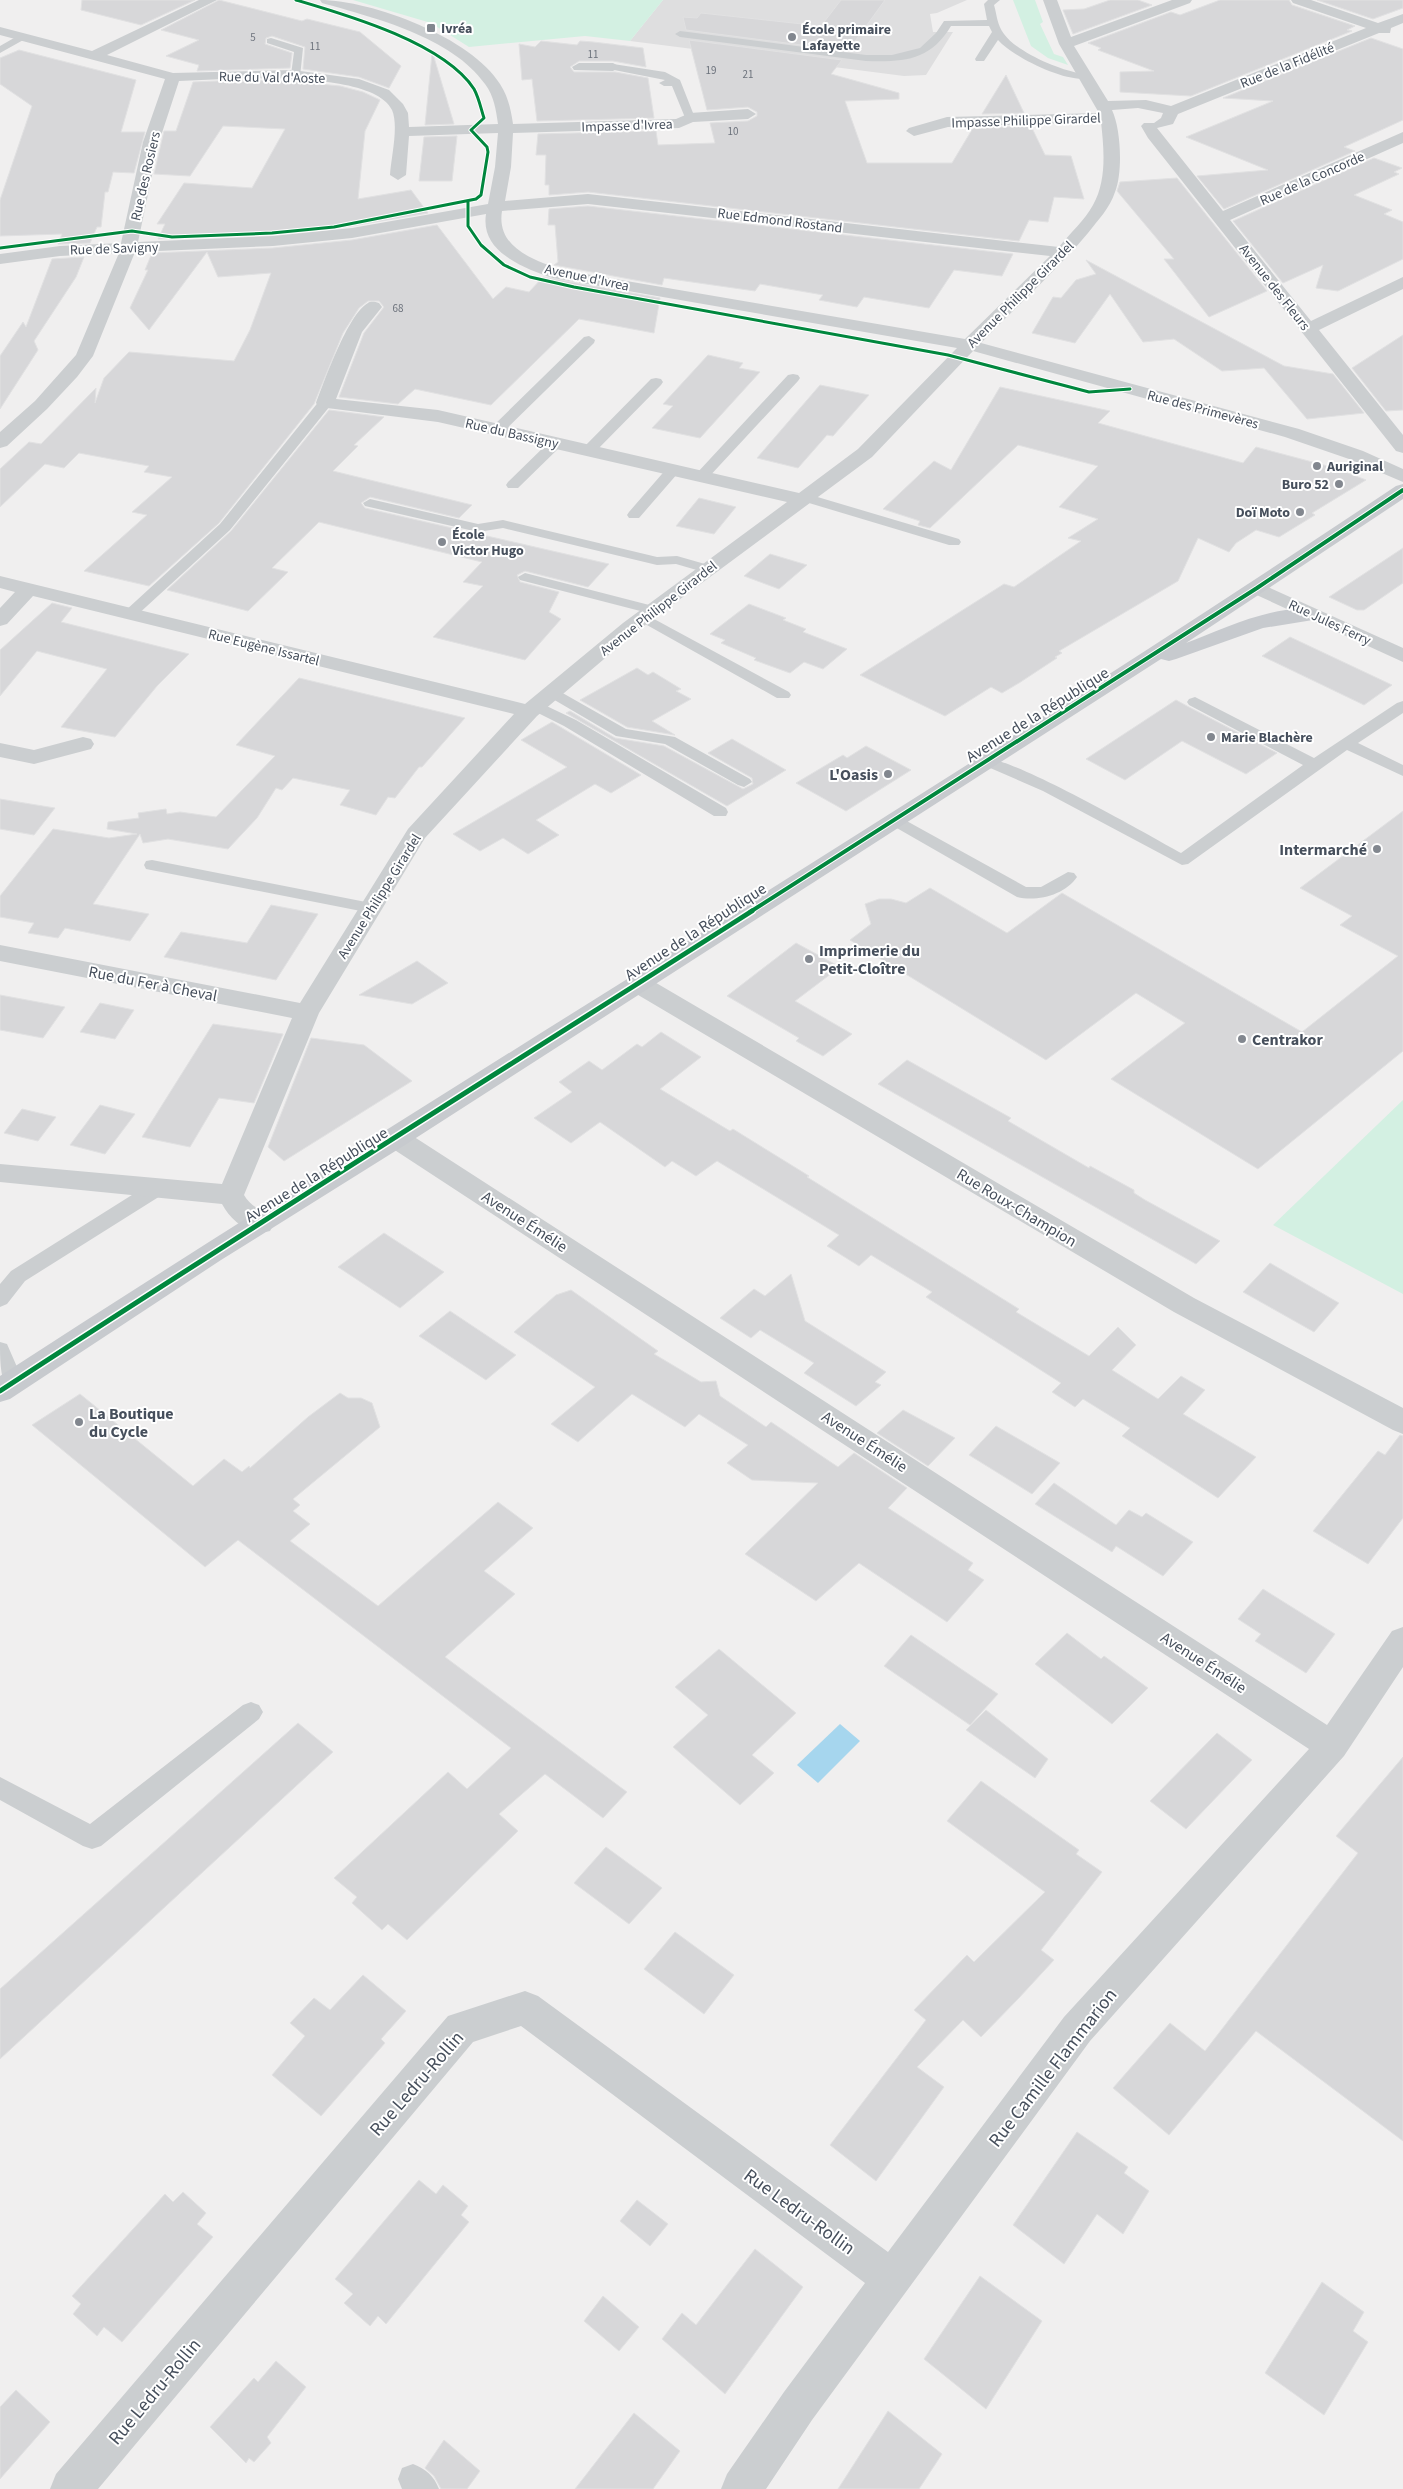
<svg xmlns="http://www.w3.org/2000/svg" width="1403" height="2489" font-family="'Source Sans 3',sans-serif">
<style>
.education{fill:#dededf}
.green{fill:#d3f0e2}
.water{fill:#a6d6ee}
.building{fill:#d7d7d9;stroke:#e1e1e2}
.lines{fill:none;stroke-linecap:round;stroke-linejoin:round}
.service{fill:#cbced0;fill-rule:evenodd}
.minor{fill:#cbced0;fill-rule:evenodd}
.tertiary{fill:#cbced0;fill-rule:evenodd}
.primary{fill:#c7cace;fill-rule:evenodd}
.cycleway-far2-casing{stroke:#fff;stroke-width:5}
.cycleway-far1-casing{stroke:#fff;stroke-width:6}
.cycleway-casing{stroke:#fff;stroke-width:8}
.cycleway-far2{stroke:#00873e;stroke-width:3}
.cycleway-far1{stroke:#00873e;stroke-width:4}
.cycleway{stroke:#00873e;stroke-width:5}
.poi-dot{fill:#82878f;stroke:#fff;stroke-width:2}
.labels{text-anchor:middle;stroke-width:4;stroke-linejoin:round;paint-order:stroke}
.far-number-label{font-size:11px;fill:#6c727c}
.far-poi-label{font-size:14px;font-weight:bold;fill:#464f5c;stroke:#fff;text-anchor:start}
.far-street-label{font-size:14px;fill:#464f5c;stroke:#fff}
.street-label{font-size:16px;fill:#464f5c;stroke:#fff}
.poi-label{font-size:16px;font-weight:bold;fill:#464f5c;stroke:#fff;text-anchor:start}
.near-street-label{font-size:19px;fill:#464f5c;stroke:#fff}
</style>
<rect width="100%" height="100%" fill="#f0efef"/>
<path class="education" d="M663,0h304l-30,13 -7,1 3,18h20l-27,43 -22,1 -274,-35z"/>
<path class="green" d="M353,0h310l-33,41 -45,-5 -116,11 -38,-24z
M1013,0h22l8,22 -3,2 14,30 9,3 5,8 -20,-7 -17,-12z
M1403,1100v194l-130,-69z"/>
<path class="water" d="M840,1724l20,17 -42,42 -21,-18z"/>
<path class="building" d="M82,0h113l-54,25 -60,-15z
M219,0l83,21 5,-2 53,13 41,34 -12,22 -30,-11 -56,-8 2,-22 -33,-11 -6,2 -1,6 27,9 -2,15 -93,3 2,-6 -33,-9 33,-16 -38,-10z
M841,0h44l-37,51 -162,-21 -3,-13 14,1 4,-5 120,13z
M1110,0h28l14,5 -79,29 -10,-24 21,-1z
M1220,0h69l3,5 63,21 -8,4 5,1 -161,65 -71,-4v-20l34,-1 -56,-21 3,-2 -13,-5 83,-31 9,3z
M1317,0h86v8l-30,11z
M1371,38l32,11v71l-59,27 11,4 -131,58 -27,-33 71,-6 -82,-33 87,-36 -50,-3z
M689,40l153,20 -11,14 68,19v6l-54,2 22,62h85l21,-35 58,-2 14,29 26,1 13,43 -30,-2 -6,25 -19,-2 -10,21 -431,-49 -39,3v-10h-4l1,-30h-10l2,-21 118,-3 2,14 57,-2 -5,-20 38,-2 9,-5v-4l-9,-5 -41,3z
M541,41l36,4 3,-4 13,1 50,6 3,19 -33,-6h-34l-9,6 4,5h41l33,6 6,40 -117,3 -5,-42 -10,1 -3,-36 16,3z
M19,50l117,30 -15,52h24l-11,41 -21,-1 -5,20h-3l-4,35h-4l-7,16 -32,1 4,-10 -62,2v-36l32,-94 -32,-22v-26z
M432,54h1l21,70 -29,1z
M1006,75l18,38 -42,1z
M241,80l47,1 52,5 23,6 17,8 -15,31 -7,68 53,-9 17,23 -76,13 -79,8 -115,5 7,-15h-8l27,-41 68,5 33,-59 -62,-3 -33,50 -36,-2 10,-43h12l17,-49z
M457,136l-5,45h-33l5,-44z
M1374,158l28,10 -8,4 5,2 -45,21 38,15 -8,4 19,8v37l-65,32 -22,-3 7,-23 -40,18 -50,-62z
M1177,178l90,113 -58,26 -45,-58h10l-57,-68 3,-9z
M588,206l425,48 -11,22 -48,-6 -25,38 -65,-11 -7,10 -38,-7 4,-5 -63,-11 -5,7 -91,-13 -2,7 -108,-20 4,-3 -3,-37h-7l1,-16z
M437,225l56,74 13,-12 23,5 14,-15 117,21 -6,35 -75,-14 -88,86 -76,-16 -17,15 -59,-7 25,-64 20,-26 -5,-6h-11l-9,7 -16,25 -29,71 -95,119 -70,63 -65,-15 63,-56 -15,-3 40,-35 -28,-5 5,-6 -70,-13 -15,15 -19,-4 -45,43v-38l29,-27 12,2 55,-56 -1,15 9,-25 25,-26 105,9 16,-31 21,-57 -53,4 -11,-25 -58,78 -19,-22 18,-38h-3l7,-17 121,-5 79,-8z
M84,257l-8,20 -42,64 4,9 -38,59v-53l23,-34 3,5 26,-68z
M1086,260l198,106 49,8 31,39 -57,6 -43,-51 -42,3 -48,-32 -31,3 -33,-48 -35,49 -43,-10 21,-36 8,1 15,-18 20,-6z
M1403,335v75l-17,1 -34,-43z
M708,355l35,8 -4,5 21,4 -60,66 -48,-10 21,-22 -10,-2z
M820,385l49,10 -36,41 -6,-1 -29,33 -41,-10z
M1000,387l110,24 -12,12 145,40 13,-16 79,21 31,12 -54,33 3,2 -36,22 -23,-7 -20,13 -7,9 -31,-14 -20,43 -119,70 3,2 -7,4 2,1 -38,25 -17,10 -11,-6 -46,29 -85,-41 144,-91 10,3 67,-46 -13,-3 30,-19 -39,-12 39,-41 -80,-21 -88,83 -12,-3 2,-4 -37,-12 51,-48 17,9z
M329,410l55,7 -30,28 4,1 -25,25 139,34 -13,13 -89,-21 -9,6 4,5 244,56 -21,23 -63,-16 -8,4 3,7 39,10 -10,20 12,7 -36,41 -92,-23 50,-51 -20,-4 19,-20 -163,-40 -47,46 16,4 -40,39 -81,-21 64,-59z
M699,498l37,9 -22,27 -38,-8z
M1403,548v35l-39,27h-7l-28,-13z
M770,554l37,11 -28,24 -35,-13z
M52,603l20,5 -11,14 128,32 -32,32 -42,51 -54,-10 46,-58 -70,-18 -37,45v-46z
M749,604l37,14 -3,2 23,9 -3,3 44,17 -24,20 -19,-7 -14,11 -36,-13 2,-2 -35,-15 4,-3 -15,-6z
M1290,637l102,48 -28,20 -102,-49z
M637,668l11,7 5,-3 28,17 -5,2 15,8 -39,22 23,14 -48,-8 -47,-27z
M299,678l166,40 -43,49h-3l-24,31 -7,-1 -12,18 -36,-10 10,-15 -57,-12 -11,12 -6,-2 -19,30 -29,31 -60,-10 -25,4 -3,-9 -47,70 56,10 -19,27 -65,-13 -7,10 -30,-5 6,-10 -34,-6v-21l53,-67 56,9 28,-4 -30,-5 1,-7 31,-4 -1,-5 28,-4 1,5 13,-2 36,5 59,-61 -39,-11z
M1176,700l11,6 90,47 -31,21 -64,-33 -57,39 -39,-21z
M570,711l45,27 49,8 79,43 10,-5 -1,-6 -44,-25 24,-14 54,31 -59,36 -161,-93z
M552,722l89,53 -30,18 -16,-9 -59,36 23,15 -31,19 -25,-16 -23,13 -27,-17 114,-67 -46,-27z
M866,746l45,24 -65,41 -50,-28 47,-28 4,3z
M0,799l55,9 -21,27 -34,-6z
M1403,811v240l-145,118 -147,-90 74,-56 -49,-30 -90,67 -196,-120 21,-16 -6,-20 14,-5h12l15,4 24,-15 77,45 55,-40 240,139 96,-76 -58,-31 12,-9 -52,-28z
M271,905l47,9 -42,66 -112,-23 17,-25 66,11z
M796,943l44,24 -45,34 57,33 -29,22 -27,-15 3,-3 -72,-42z
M417,961l31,22 -36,21 -53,-9z
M0,995l65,12 -22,31 -43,-8z
M100,1003l34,7 -19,29 -35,-7z
M213,1024l70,10 -29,69 -35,-5 -29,49 -48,-10z
M661,1032l40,25 -41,32 70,42 3,-2 42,26 34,21 -2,1 212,132 -3,3 73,44 29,-29 18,18 -24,25 46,29 23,-23 24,14 -22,24 73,43 -38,41 -96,-62 8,-8 -47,-29 -8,8 -23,-15 9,-9 -135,-86 6,-5 -61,-37 -12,11 -32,-20 12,-11 -122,-74 -21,15 -24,-15 -7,6 -65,-45 -29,21 -37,-25 38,-26 -13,-10 30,-21 13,9 35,-26 5,3z
M311,1038l53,7 48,36 -128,80 -16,-14z
M907,1060l104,58 -3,3 81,47 1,-2 44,24v3l11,7 75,41 -24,23 -318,-180z
M100,1105l35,9 -30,40 -35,-9z
M22,1109l34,8 -18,24 -34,-8z
M384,1233l60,39 -44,36 -62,-41z
M1270,1263l69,40 -25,29 -71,-40z
M791,1274l14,47 81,51 -11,10 6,3 -25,21 -52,-33 10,-10 -54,-33 -9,8 -31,-20 34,-29 11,7z
M571,1290l87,61 -4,3 47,28 15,-1 4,15 46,31 5,-5 67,45 16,-14 53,35 -19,20 85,55 -5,7 16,10 -37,42 -88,-59 -43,38 -71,-47 73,-71 -66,-3 -25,-17 21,-18 -49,-31 -14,13 -53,-33 -54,48 -27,-18 44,-37 -81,-55 42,-37z
M450,1311l66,44 -30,25 -67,-44z
M340,1393l8,5h13l11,5 8,24 -87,72 7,6 -7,6 17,13 -20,17 88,65 120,-104 35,26 -49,43 31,23 -70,63 182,135 -24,26 -58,-44 -46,40 19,17 -111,109 -19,-16 -6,6 -30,-27 5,-6 -23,-19 114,-106 19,17 44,-41 -273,-208 -33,27 -173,-142 48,-31 113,92 31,-27 18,13 7,-6 1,2 58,-51z
M903,1410l52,28 -27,28 -51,-33z
M996,1426l64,37 -28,31 -63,-39z
M1400,1435l3,1v82l-35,46 -55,-33 65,-80 7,4z
M1054,1483l62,42 13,-15 13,7 4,-4 47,29 -30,34 -47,-30 -4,6 -77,-48z
M1263,1589l72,45 -29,39 -51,-32 6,-7 -23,-15z
M1067,1633l34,26 3,-3 44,32 -36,36 -77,-60z
M911,1635l87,59 -28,31 -86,-59z
M719,1649l77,64 -44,42 22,18 -34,32 -67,-58 35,-32 -33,-28z
M986,1710l62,49 -13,19 -69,-48z
M298,1723l35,29 -333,307v-70z
M1217,1733l35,27 -66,69 -36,-28z
M1403,1757v384l-147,-110 -87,104 -56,-47 57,-65 35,28 153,-198 -22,-17z
M981,1781l98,69 -3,4 26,18 -61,78 13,10 -36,39 -37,38 -18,-17 -46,47 27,20 -68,94 -46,-36 96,-125 -12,-10 53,-55 7,7 71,-70 -98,-71z
M606,1847l56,41 -33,36 -55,-41z
M675,1932l59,43 -30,39 -60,-45z
M363,1975l43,36 -25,28 4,4 -64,73 -49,-41 33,-39 -15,-13 24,-25 16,12z
M1077,2132l51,35 -4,6 25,18 -26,43 -26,-20 -33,50 -51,-39z
M419,2180l17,14 7,-9 25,21 -7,9 8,7 -83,102 -8,-8 -8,10 -26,-23 9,-9 -18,-15z
M183,2192l23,21 -9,11 16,13 -91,105 -18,-15 -7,9 -24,-22 8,-10 -9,-8 93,-102 8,8z
M637,2200l31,24 -18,22 -30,-25z
M755,2249l48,38 -78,107 -63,-55 20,-26 14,12z
M980,2276l62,45 -56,88 -62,-50z
M1322,2282l42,30 -11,19 15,11 -44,73 -59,-42z
M603,2296l36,31 -20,24 -35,-30z
M276,2361l30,26 -39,50 4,6 -17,19 -5,-4 -3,5 -36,-36 44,-49 4,4z
M16,2390l34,32 -50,57v-72z
M888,2411l54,43 -23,35h-81z
M634,2413l46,38 -27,38h-78z
M444,2440l36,31 -13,18h-26l-7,-13 -9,-8z"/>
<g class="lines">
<path class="service" d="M988,0h12l-6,5c3,10 3,20 10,29 13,18 53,35 74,39 4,1 8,0 12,1v4c-23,6 -77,-21 -92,-38l-14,21h-8l-1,-2 17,-27 -3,-6h-38c-21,35 -47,36 -85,35l-186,-24 -5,-3 5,-3 186,24h26l28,-7 16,-15 8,-12 43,-1 -3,-16z
M21,34l4,1v4l-25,14v-7z
M271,38l32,10 -3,29 -4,1 -5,-3 3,-23 -27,-9v-4z
M613,64l52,8 15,8 15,38 -1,2h-8l-14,-34h-8l-5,-3 6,-3 -56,-11v-4z
M589,336l6,4 -1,3 -92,90h-10l-2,-3 2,-3 92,-90z
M793,374l5,1 2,3 -2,3 -91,98h-10l-2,-3 2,-3 91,-98z
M656,378l5,1 2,3 -2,3 -68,69h-10l-2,-3 2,-3 68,-69z
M325,399l5,1 2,3 -2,3 -100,124 -95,87h-10l-2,-3 2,-3 95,-87 100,-124z
M556,439l7,4 -2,3 -43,42h-10l-2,-3 2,-3 43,-42z
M673,466l7,4 -2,3 -39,45h-10l-2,-3 2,-3 39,-45z
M804,493l155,46 2,3 -2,3h-10l-150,-45 -2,-3 2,-3z
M370,499l108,25 25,-4 154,37 20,-1 35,10 2,3 -7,4 -31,-9 -19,1 -154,-37 -25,4 -113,-26 -2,-3z
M525,573l132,34 2,3 -7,4 -132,-34 -2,-3z
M643,613l146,79 2,3 -2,3h-12l-139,-78 -2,-3 2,-3z
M552,687l74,42 49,8 75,42 2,3 -8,5 -6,-2 -73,-41 -49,-8 -70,-41 -2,-3 2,-3z
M1195,697l119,61 83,-55 6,-2v12l-45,30 45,22v11l-56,-26 -159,114 -6,1 -139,-74 -62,-27 -2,-3 2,-3c23,-6 171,79 200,95l122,-88 -114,-60 -2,-3 2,-3z
M536,701l40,19 150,88 2,4 -2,4h-12l-150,-90 -34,-17 -2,-3z
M894,814l132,73h15l27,-15 6,1 3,4c-12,18 -40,25 -60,20l-129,-74 -2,-4 2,-4z
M152,860l219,43 6,1 3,4 -3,4 -6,1 -225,-44 -2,-4 2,-4z
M158,1181l7,2 3,5 -3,5 -140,88 -18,23 -7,3v-23l11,-13 140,-88z
M0,1342l7,2 17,39 -4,6 -7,2 -7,-2c-6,-15 -6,-31 -6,-47z
M251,1702l8,3 4,7 -4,7 -158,127 -9,3 -9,-3 -83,-46v-23l90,47 153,-119z
M413,2464c13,5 21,12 26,25h-37l-4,-10 4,-11z"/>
<path class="minor" d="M199,0h18l-110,55 66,18 120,-3 66,9 30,11 14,14 5,9 1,14 89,-3c-2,-14 -4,-28 -13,-40 -33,-47 -110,-66 -163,-81l-2,-3c52,0 152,38 180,84 8,12 11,26 13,40l163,-5 14,-6 58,-4 8,5 -8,5 -55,3 -14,6 -166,5 -2,34 -6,34 83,-7 471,53c11,-14 26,-27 34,-42 14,-25 11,-56 8,-83l-153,5 -34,9 -8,-5 3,-3 38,-11 152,-4 -40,-69 -16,-44h14l14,37 101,-37h20l-2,3 -116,43 34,55 38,-1 25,6 195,-78 -73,-25 -2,-3h20l67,23 25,-9v9l-12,5 -1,5h-11l-201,81 -5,10 -16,4 66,83 180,-79v11l-173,77 81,101 92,-44v12l-84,41 84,105v18l-7,-2 -248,-313 -7,-12 3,-3h10l7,-5 2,-5 -25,-5 -26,2c9,19 11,62 3,82 -5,16 -17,28 -27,41 -33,39 -71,73 -107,110l318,86 64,22 40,18v13l-54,-23 -64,-22 -312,-86 -101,106 -235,174 -100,85 -112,122 -106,175 -75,182c7,13 22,16 30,29l-4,7c-20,6 -39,-10 -48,-27l-222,-22v-18l222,20 70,-166 -292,-57v-16l300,58 108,-174 106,-115 -481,-118 -26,28 -7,2v-18l15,-16 -15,-4v-12l525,128 98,-81 164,-121 -349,-80 -119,-15 -3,-4c9,-23 32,-89 52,-100 3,-2 7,-1 11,0l3,4 -20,25 -26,67 102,11 361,83 59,-44 99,-101 -404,-70c-29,-10 -73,-26 -67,-64l-134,24 -79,8 -138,6 -42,104 -16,21 -30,32 -40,37 -7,2v-16l35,-31 41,-46 43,-102 -59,3 -60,8v-10l60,-8 61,-3 22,-101 22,-63 -165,-44v-8l92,24zM224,79c35,-1 151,-5 168,31 7,16 -1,48 -2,65l8,5 8,-5 3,-39 89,-3 -3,34 -7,37 -136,24 -79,8 -135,6 21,-100 20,-61zM588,204l462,52 -85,83 -403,-69c-28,-10 -66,-22 -60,-59z
M579,63h34l7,4 -7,4 -39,-1 -2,-3z
M83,737l8,2 3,5 -3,5 -57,15 -34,-7v-14l34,7z
M637,975l9,2 548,321 209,110v26l-10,-4 -219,-118 -546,-323 -3,-6 3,-6z
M396,1129l9,2 922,594 65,-94 11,-4v40l-59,89 -254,285 -278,379 -46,69h-45l6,-15 57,-82 81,-109 -344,-257 -48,16 -375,447h-48l6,-15 392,-458 77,-25 13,5 350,256 176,-235 245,-268 -922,-604 -4,-7 4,-7z"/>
<path class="tertiary" d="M1257,582l146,66v14l-153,-70 -3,-4 3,-4z"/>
<path class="primary" d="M1403,484v15l-217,144c37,-14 94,-42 133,-32l3,4 -3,4 -56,9 -87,31 -7,2 -8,-2 -756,486 -184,115 -211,139 -10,3v-26c463,-300 937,-583 1396,-890z"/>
<defs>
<path id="cycleway-far2" d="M468,201v25l13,19 23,20 26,12 44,10 374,68 141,37 41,-3
M0,248l132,-17 40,6 100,-4 62,-6 142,-28 5,-4 7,-43 -1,-5 -16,-17 13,-12c-3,-9 -5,-20 -10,-29 -30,-46 -127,-74 -178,-89"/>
<path id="cycleway-far1" d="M750,912l507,-324 146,-98"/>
<path id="cycleway" d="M0,1391c249,-163 501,-320 752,-480"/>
</defs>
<use href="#cycleway-far2" class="cycleway-far2-casing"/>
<use href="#cycleway-far1" class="cycleway-far1-casing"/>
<use href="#cycleway" class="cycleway-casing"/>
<use href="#cycleway-far2" class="cycleway-far2"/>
<use href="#cycleway-far1" class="cycleway-far1"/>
<use href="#cycleway" class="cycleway"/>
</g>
<g class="poi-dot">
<rect x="426" y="23" width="10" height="10" rx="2.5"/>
<circle cx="792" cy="37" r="5"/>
<circle cx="1317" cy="466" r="5"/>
<circle cx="1339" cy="484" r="5"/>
<circle cx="1300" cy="512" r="5"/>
<circle cx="442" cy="542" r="5"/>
<circle cx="1211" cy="737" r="5"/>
<circle cx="888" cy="774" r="5"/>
<circle cx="1377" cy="849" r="5"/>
<circle cx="809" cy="959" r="5"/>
<circle cx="1242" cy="1039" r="5"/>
<circle cx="79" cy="1422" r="5"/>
</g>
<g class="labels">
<g class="far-number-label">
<text x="253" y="41">5</text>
<text x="315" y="50">11</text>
<text x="593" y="58">11</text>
<text x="711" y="74">19</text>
<text x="748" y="78">21</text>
<text x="733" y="135">10</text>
<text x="398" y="312">68</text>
</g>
<g class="far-poi-label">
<text x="441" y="33">Ivréa</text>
<text x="802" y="34">École primaire<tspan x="802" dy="16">Lafayette</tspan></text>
<text x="1327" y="471">Auriginal</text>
<text x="1329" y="489" text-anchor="end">Buro 52</text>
<text x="1290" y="517" text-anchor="end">Doï Moto</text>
<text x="452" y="539">École<tspan x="452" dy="16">Victor Hugo</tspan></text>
<text x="1221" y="742">Marie Blachère</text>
</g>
<g class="far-street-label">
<text transform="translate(1287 65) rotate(-22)" y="5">Rue de la Fidélité</text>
<text transform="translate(272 77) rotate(1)" y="5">Rue du Val d'Aoste</text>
<text transform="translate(1026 120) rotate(-2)" y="5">Impasse Philippe Girardel</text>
<text transform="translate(627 125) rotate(-2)" y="5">Impasse d'Ivrea</text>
<text transform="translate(145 176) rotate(-77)" y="5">Rue des Rosiers</text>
<text transform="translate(1312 178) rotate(-24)" y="5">Rue de la Concorde</text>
<text transform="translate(780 220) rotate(7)" y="5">Rue Edmond Rostand</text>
<text transform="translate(114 248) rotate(-2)" y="5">Rue de Savigny</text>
<text transform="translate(587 277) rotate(12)" y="5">Avenue d'Ivrea</text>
<text transform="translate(1275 287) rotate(52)" y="5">Avenue des Fleurs</text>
<text transform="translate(1020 294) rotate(-45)" y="5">Avenue Philippe Girardel</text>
<text transform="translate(1203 409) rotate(15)" y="5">Rue des Primevères</text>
<text transform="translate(512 433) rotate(13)" y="5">Rue du Bassigny</text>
<text transform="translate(658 608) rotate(-38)" y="5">Avenue Philippe Girardel</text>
<text transform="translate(1330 622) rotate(25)" y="5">Rue Jules Ferry</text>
<text transform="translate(264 647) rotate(14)" y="5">Rue Eugène Issartel</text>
<text transform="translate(379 896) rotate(-58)" y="5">Avenue Philippe Girardel</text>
</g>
<g class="street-label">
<text transform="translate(1037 714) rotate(-32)" y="6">Avenue de la République</text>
<text transform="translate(695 931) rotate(-33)" y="6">Avenue de la République</text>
<text transform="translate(153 983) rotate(11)" y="6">Rue du Fer à Cheval</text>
<text transform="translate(316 1174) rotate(-32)" y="6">Avenue de la République</text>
<text transform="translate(1017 1207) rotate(31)" y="6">Rue Roux-Champion</text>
<text transform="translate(525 1221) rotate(33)" y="6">Avenue Émélie</text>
<text transform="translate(865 1441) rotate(33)" y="6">Avenue Émélie</text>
<text transform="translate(1204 1662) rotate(33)" y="6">Avenue Émélie</text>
</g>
<g class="poi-label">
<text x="878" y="780" text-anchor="end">L'Oasis</text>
<text x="1367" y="855" text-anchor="end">Intermarché</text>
<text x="819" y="956">Imprimerie du<tspan x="819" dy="18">Petit-Cloître</tspan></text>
<text x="1252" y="1045">Centrakor</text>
<text x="89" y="1419">La Boutique<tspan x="89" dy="18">du Cycle</tspan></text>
</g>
<g class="near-street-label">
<text transform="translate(1052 2067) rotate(-52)" y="7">Rue Camille Flammarion</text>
<text transform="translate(416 2083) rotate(-49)" y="7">Rue Ledru-Rollin</text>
<text transform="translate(800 2211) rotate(36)" y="7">Rue Ledru-Rollin</text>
<text transform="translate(154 2391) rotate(-50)" y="7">Rue Ledru-Rollin</text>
</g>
</g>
</svg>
